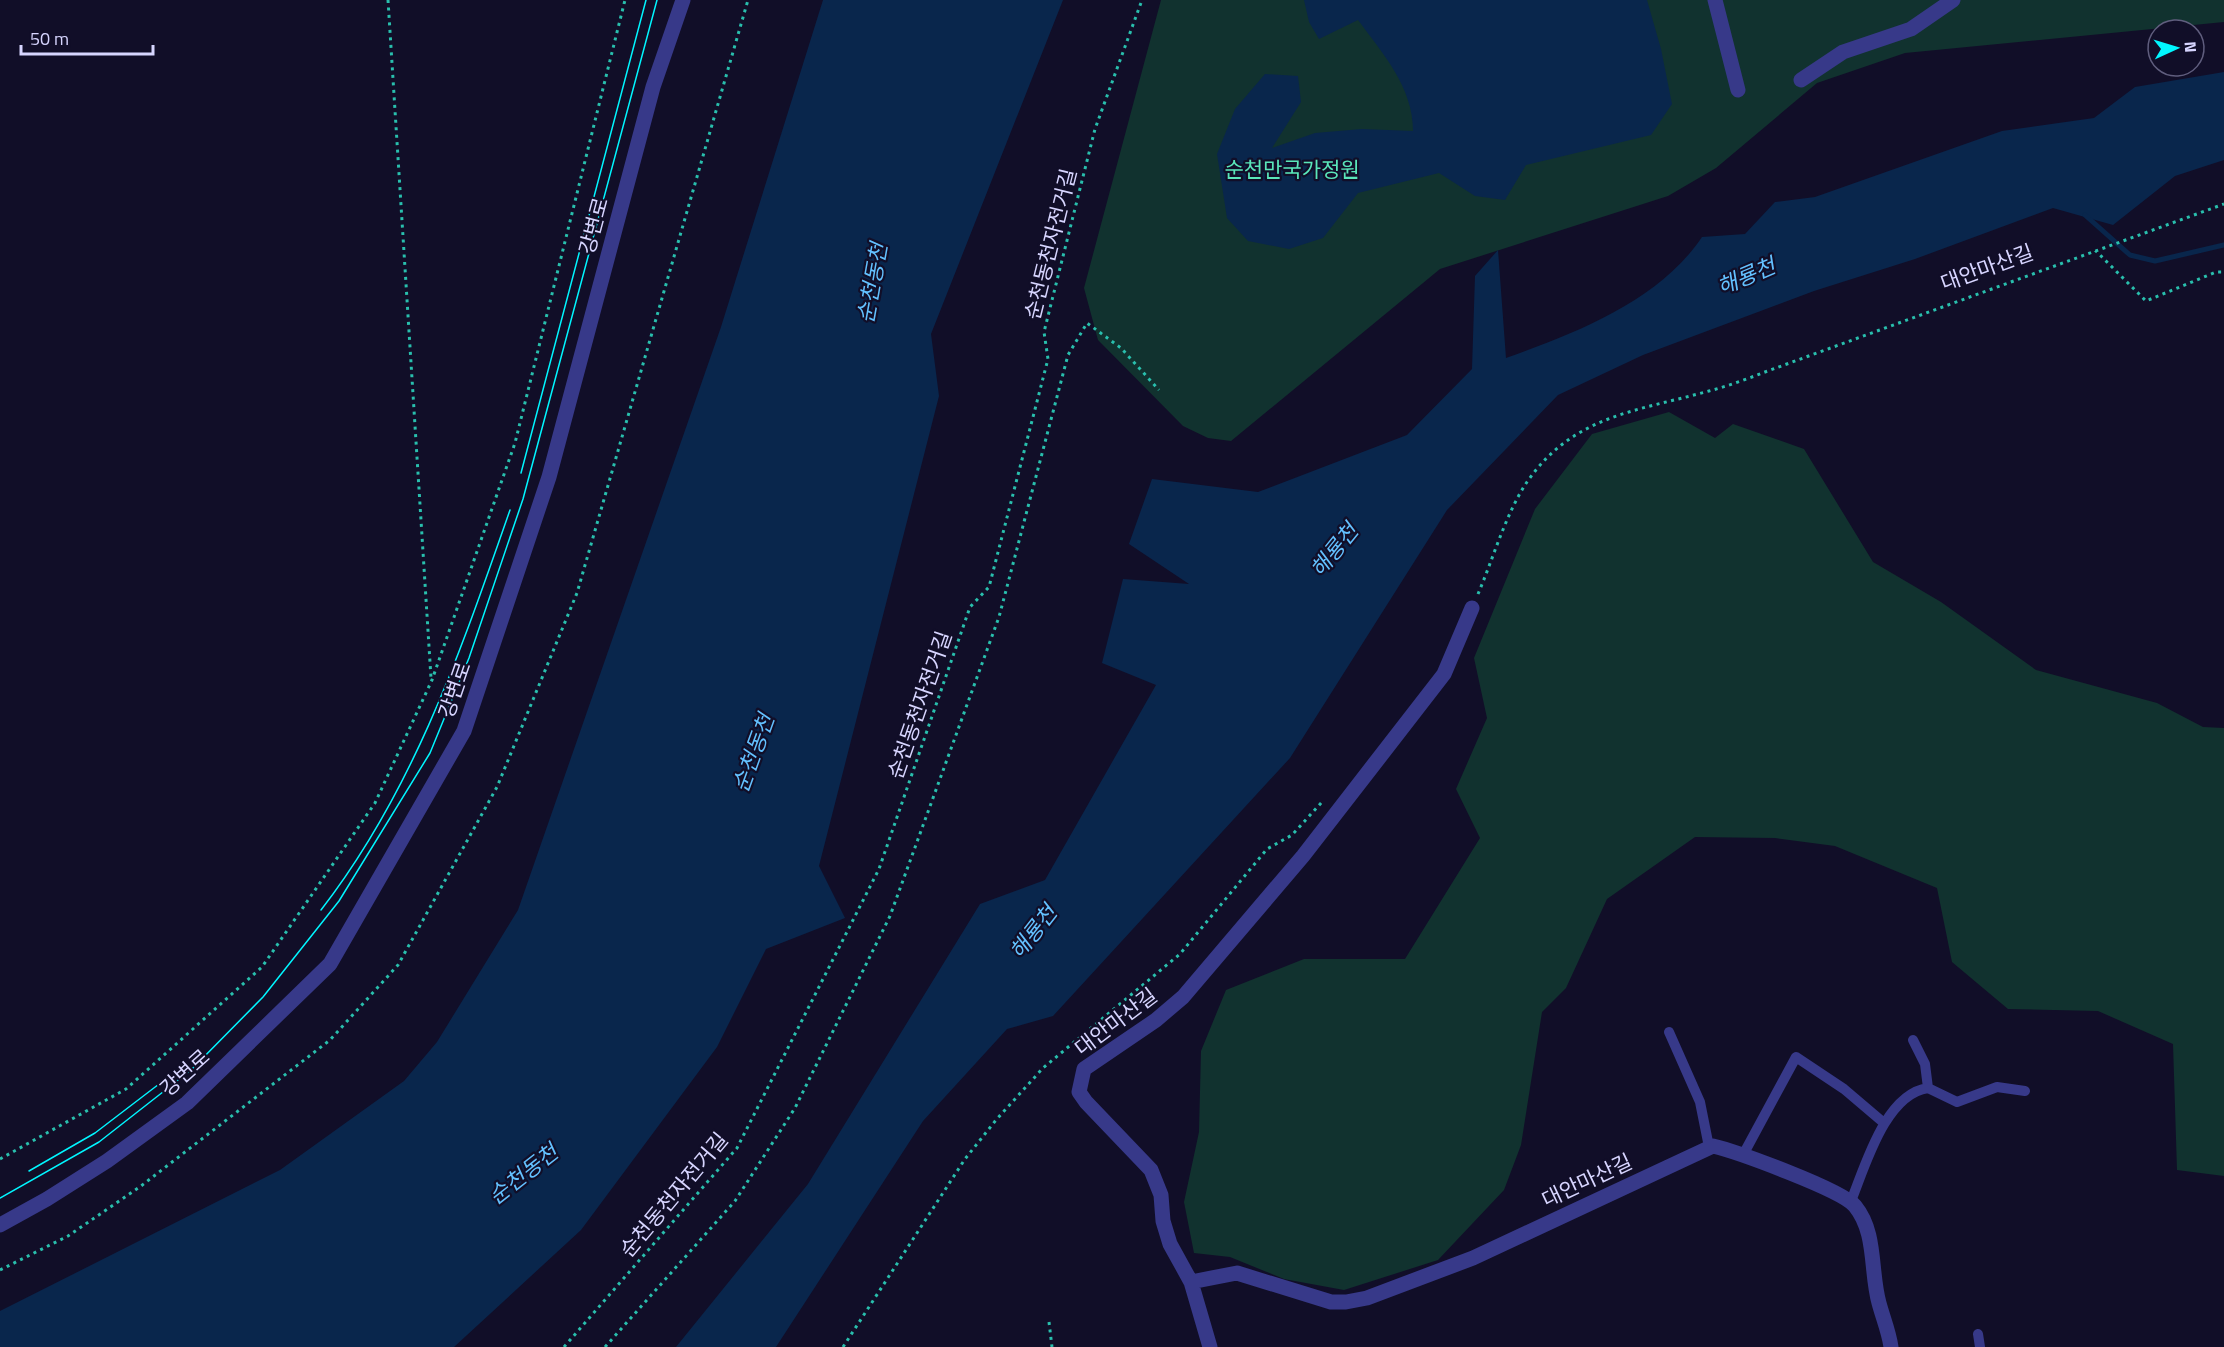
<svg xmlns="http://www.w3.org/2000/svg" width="2224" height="1347" font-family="'Titillium Web','Noto Sans KR',sans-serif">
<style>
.green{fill:#11322f}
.water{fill:#09264c}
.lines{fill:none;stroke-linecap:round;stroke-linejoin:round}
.stream{stroke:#09264c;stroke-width:5}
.path{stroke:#29bfad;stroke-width:3;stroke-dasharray:3 4.5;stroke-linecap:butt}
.service{stroke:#373989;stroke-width:10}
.pedestrian{stroke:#373989;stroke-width:15}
.minor{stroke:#373989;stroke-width:15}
.tertiary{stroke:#373989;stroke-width:15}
.tram{stroke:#01f6ff;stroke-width:1.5}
.labels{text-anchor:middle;stroke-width:4.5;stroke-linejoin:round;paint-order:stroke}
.park-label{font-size:21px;fill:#5ae6ba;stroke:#110e28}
.street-label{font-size:21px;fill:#d7d5ff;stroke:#110e28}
.water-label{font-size:22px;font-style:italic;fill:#63c1ff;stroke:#110e28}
</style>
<rect width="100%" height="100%" fill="#110e28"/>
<path class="green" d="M1161,0h1063v22l-319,31 -88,30 -101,85 -48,28 -228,73 -209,172 -23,-3 -25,-12 -85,-86 -14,-52z
M1669,412l46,26 18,-14 71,25 69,113 68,40 95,68 121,33 46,24 21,1v448l-47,-6 -4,-126 -75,-33 -90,-2 -56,-47 -15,-74 -102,-42 -60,-8 -80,-1 -88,62 -41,89 -24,24 -21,133 -17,45 -66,70 -94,30 -60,-11 -54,-22 -36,-4 -10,-51 15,-70 2,-81 25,-61 78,-31h101l75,-121 -24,-49 31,-71 -13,-60 61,-149 57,-75z"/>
<path class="water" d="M823,0h240l-132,334 8,62 -120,470 26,52 -79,31 -49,98 -136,183 -127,117h-454v-36l280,-141 124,-89 33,-39 81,-132 203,-583z
M1304,0h343l14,49 11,55 -21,31 -125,30 -21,35 -30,-4 -36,-23 -81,20 -35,45 -34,11 -41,-8 -21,-23 -10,-64 18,-45 30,-35 33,2 3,26 -29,46 43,-15 47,-4 51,2c0,-44 -30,-77 -55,-111l-39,19 -10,-17z
M2224,72v88l-49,16 -62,49 -60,-17 -138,51 -101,32 -171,64 -85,40 -111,115 -157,248 -237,258 -46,13 -84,92 -147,226h-100l132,-163 172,-280 65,-24 111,-195 -54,-22 21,-84 66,5 -60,-40 23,-65 106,13 149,-57 65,-66 3,-93 23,-26 8,108c70,-25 153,-57 196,-121l43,-3 30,-32 40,-5 187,-66 92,-13 41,-31z"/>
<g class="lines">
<path class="stream" d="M2085,215l45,40 25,6 69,-16"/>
<path class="path" d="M388,0l43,678
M2095,250l51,51 70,-29h8
M1478,594c15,-35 28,-81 49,-112 46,-67 111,-71 182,-91 19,-5 38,-12 56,-19l459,-168
M0,1159l126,-70 136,-122 113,-164 57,-123 83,-237 110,-443
M0,1270l68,-34 73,-50 189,-146 68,-75 99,-178 80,-194 171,-593
M1049,1322l3,25
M564,1347l173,-199 142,-279 91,-262 19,-20 59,-228 -4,-27 51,-203 47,-129
M605,1347l130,-146 60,-93 95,-192 109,-299 69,-262 19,-32 34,25 38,42
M843,1347l122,-188 31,-39 47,-52 137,-114 87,-105 25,-14 30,-33"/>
<path class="service" d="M1669,1032l31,70 9,45
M1913,1040l12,24 3,24
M1743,1155l53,-98 48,32 40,34
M1851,1201c14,-34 34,-107 77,-113l29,14 40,-15 28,4
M1978,1334l2,13"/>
<path class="pedestrian" d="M1715,0l23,90
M1801,80l42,-28 68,-23 42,-29"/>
<path class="minor" d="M1191,1282l46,-9 94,29h15l21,-4 106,-40 240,-112c25,6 129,44 142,60 22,27 15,65 24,97 4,15 10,29 12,44
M1210,1347l-19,-65 -21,-38 -7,-23 -2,-26 -10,-25 -65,-68 -7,-10 5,-23 72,-49 27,-23 120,-141 141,-182 28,-66"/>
<path class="tertiary" d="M0,1225l47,-26 60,-38 80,-58 143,-139 134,-233 85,-254 104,-390 30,-87"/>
<path class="tram" d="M521,473l125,-473
M321,910c93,-120 140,-260 189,-400
M29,1171l66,-38 68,-52
M0,1198l99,-56 92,-72 72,-73 76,-96 91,-148 39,-95 54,-159 134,-499"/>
</g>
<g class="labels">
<g class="park-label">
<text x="1292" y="177">순천만국가정원</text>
</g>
<g class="street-label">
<text transform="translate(594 226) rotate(-75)" y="7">강변로</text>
<text transform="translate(1051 244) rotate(-76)" y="7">순천동천자전거길</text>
<text transform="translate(1987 268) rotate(-20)" y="7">대안마산길</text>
<text transform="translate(455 690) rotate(-71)" y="7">강변로</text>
<text transform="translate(920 705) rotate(-71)" y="7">순천동천자전거길</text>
<text transform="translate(1116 1022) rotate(-37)" y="7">대안마산길</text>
<text transform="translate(185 1073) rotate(-42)" y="7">강변로</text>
<text transform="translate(1587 1181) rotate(-25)" y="7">대안마산길</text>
<text transform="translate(674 1195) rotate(-50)" y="7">순천동천자전거길</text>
</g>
<g class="water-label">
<text transform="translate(1746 276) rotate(-23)" y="8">해룡천</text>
<text transform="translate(872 283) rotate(-80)" y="8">순천동천</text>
<text transform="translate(1334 550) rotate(-51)" y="8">해룡천</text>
<text transform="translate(753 753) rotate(-70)" y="8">순천동천</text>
<text transform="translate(1033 932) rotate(-52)" y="8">해룡천</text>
<text transform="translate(523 1174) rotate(-38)" y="8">순천동천</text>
</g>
</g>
<g transform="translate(2176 48) rotate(86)"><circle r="28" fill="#110e28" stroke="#605e7e" stroke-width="1.5"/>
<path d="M0-4.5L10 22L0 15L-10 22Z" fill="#01f6ff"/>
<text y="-9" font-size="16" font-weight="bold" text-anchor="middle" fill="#d7d5ff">N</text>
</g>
<path d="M21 45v9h132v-9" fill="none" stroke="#d7d5ff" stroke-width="3"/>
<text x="30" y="45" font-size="18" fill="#d7d5ff" stroke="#110e28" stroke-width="4.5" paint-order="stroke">50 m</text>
</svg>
